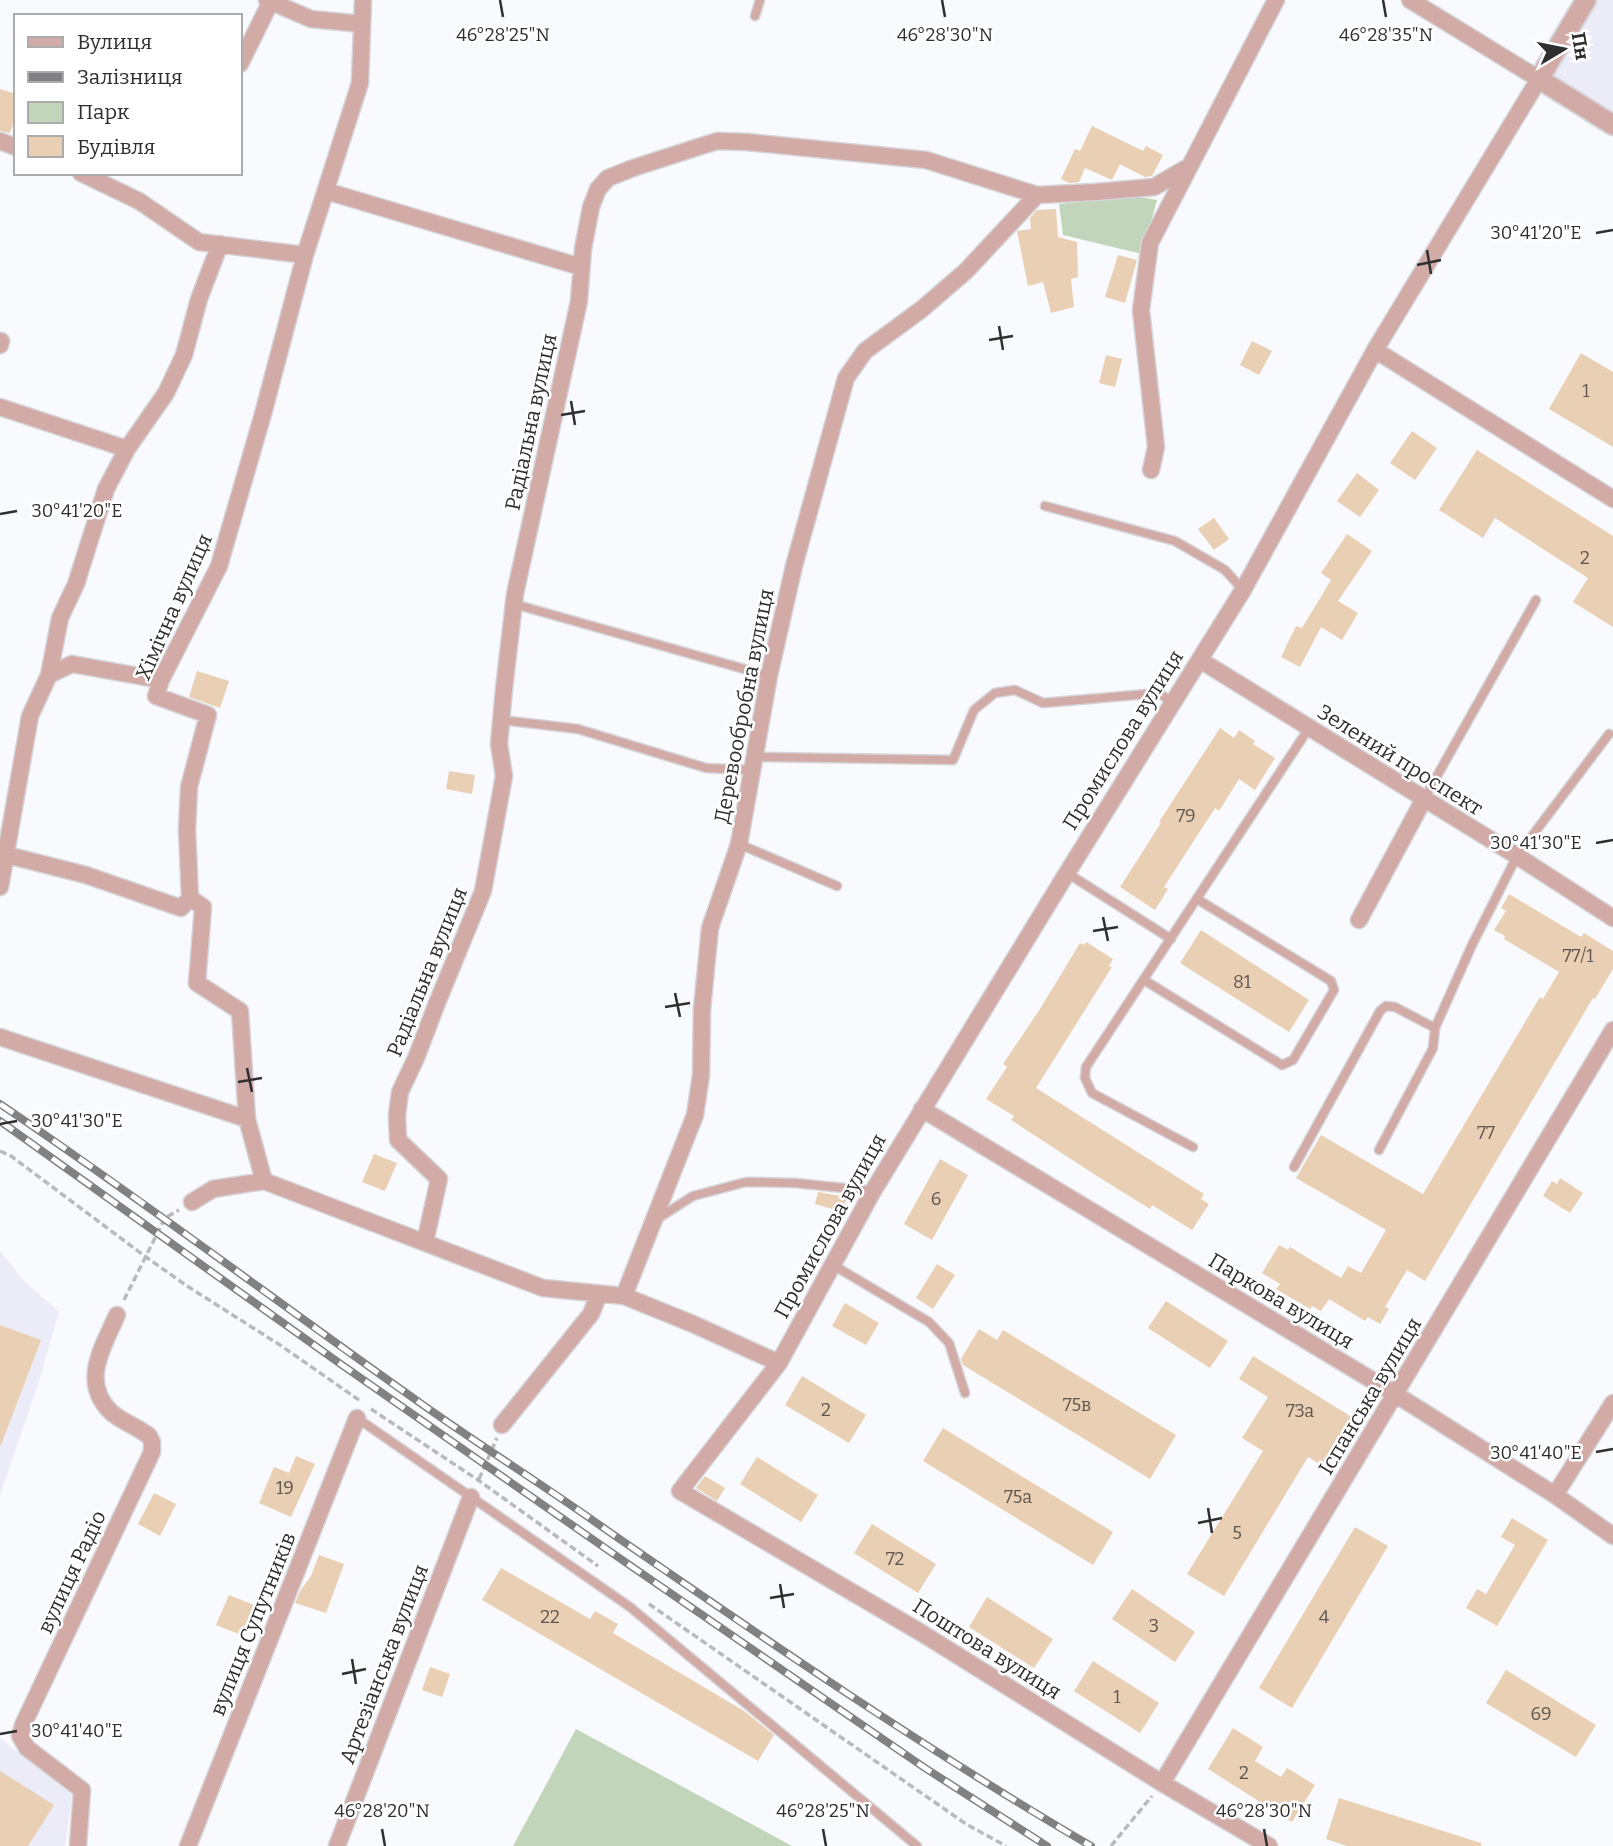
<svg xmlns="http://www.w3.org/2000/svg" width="1613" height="1846" font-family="Bitter,serif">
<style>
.built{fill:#ebecf8}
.green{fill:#c0d5ba}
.building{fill:#e9cfb3}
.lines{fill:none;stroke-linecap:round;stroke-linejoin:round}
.service-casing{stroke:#d5d5d9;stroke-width:11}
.minor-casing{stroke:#d5d5d9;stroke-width:19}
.tertiary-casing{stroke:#d5d5d9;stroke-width:23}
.path{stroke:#bababd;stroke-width:3.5;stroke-dasharray:7 3.5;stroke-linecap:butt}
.service{stroke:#d2aaa6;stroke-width:8}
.minor{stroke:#d2aaa6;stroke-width:16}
.tertiary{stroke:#d2aaa6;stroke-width:19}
.rail-casing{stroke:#818183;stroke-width:8}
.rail{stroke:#fff;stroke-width:5;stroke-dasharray:16;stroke-linecap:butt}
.ticks{fill:none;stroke:#2f2f30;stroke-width:2.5}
.labels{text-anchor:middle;stroke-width:5;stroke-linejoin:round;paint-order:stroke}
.number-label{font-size:18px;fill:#5e5751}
.street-label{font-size:21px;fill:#2f2f30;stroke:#fff}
.ticks-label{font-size:18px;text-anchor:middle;fill:#2f2f30;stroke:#fff;stroke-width:5;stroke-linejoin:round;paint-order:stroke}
</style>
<rect width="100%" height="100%" fill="#f9fafe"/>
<path class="built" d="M1592,0h21v113l-68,-40z
M0,1251l24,30 35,31 -20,69 -39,114z
M0,1738l72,57 -7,51h-65z"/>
<path class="green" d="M1135,196l22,4 -15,54 -79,-19 -4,-31z
M576,1729l216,117h-279z"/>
<path class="building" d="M0,89l16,5v21l-6,18 -10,-2z
M1092,126l51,25 3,-5 17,9 -11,21 -7,1 -25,-13 -8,16 -27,-12 -6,14 -10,1 -8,-4 14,-30 5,2z
M1056,209l2,28 19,5 1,35 -7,2 3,28 -23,6 -8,-31 -15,4 -11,-55 14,-2 -1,-11 7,-8z
M1118,255l19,5 -12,43 -20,-6z
M1252,341l20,10 -13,24 -19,-10z
M1581,353l32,19v75l-64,-38z
M1106,355l16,4 -7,28 -16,-4z
M1412,431l25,17 -22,32 -25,-17z
M1477,450l136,86v91l-40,-25 15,-24 -93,-60 -12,20 -44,-28z
M1357,473l22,17 -19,27 -23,-16z
M1214,518l15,21 -15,11 -16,-21z
M1347,534l25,17 -34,50 20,12 -16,27 -21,-13 -21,40 -19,-10 15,-31 6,2 29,-48 -10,-7z
M197,671l32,10 -9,27 -31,-11z
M1220,728l14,10 5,-8 16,11 -2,3 22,14 -20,32 -16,-11 -20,32 -4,-3 -51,79 4,2 -13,21 -35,-23 41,-64 -2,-1z
M449,771l26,4 -3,19 -26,-5z
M1509,894l72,43 3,-4 29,18v18l-18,30 -2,-1 -168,283 -18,-11 -22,37 4,2 -9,15 -12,-7 -3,4 -36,-22 -8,12 -9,-5 -2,3 -34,-20 4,-5 -18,-11 17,-28 9,5 2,-3 51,31 7,-12 13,7 25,-43 -90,-52 25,-43 102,59 117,-197 3,2 16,-27 -55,-33 1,-3 -11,-6 12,-19 -5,-3z
M1201,930l108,70 -20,32 -109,-69z
M1086,942l27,17 -4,7 3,1 -76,121 168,106 -3,5 8,5 -17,26 -40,-25 -2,4 -53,-33 -86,-56 3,-4 -28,-17 21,-32 -4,-3 37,-55 40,-66 4,2z
M374,1154l23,9 -12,28 -23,-9z
M940,1159l28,16 -36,65 -28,-16z
M1560,1178l23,15 -13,20 -27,-17 9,-15 5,3z
M818,1192l29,5 -4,15 -28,-8z
M937,1264l18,11 -22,34 -17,-11z
M1166,1301l62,40 -18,27 -62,-40z
M845,1303l34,20 -13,22 -34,-19z
M0,1325l41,15 -40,105h-1z
M979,1329l18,11 6,-10 173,105 -26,44 -187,-114 -2,-6z
M1253,1356l110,68 -15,23 -9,-5 -15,25 -16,-10 -84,139 -37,-22 76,-123 -21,-13 26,-41 -29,-18z
M802,1376l64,39 -17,28 -64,-38z
M943,1428l170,104 -20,33 -170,-104z
M296,1456l19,8 -24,53 -32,-14 15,-36 15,6z
M757,1457l61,38 -17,27 -61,-38z
M705,1476l20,12 -8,13 -21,-13z
M154,1493l22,11 -16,32 -22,-12z
M1512,1518l36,22 -51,86 -31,-18 11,-19 9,5 29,-49 -14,-8z
M872,1524l64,40 -18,29 -64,-40z
M1355,1527l33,19 -96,162 -33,-20z
M319,1555l25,9 -18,49 -31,-10 5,-12 11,-15z
M501,1568l89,51 5,-8 23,13 -5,9 131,78 30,24 -16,26 -276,-161z
M1132,1589l63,43 -20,30 -63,-43z
M229,1595l25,10 -10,31 -28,-11z
M987,1597l66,42 -19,29 -65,-41z
M1093,1661l66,42 -19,30 -66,-42z
M430,1667l20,7 -8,23 -20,-7z
M1506,1670l90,55 -20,32 -90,-54z
M1233,1728l30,19 -8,14 26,16 6,-9 28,17 -23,37 -84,-53z
M0,1771l54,34 -26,41h-28z
M1339,1798l142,45v3h-134l-21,-7z"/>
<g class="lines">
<defs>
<path id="service" d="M755,16l5,-16
M1045,506l130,35 50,29 18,20
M514,604l255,72
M501,720l77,9 128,39 45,2
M754,757l199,3 21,-50 21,-17 20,-3 28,13 116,-10 14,10
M1424,799l112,-199
M739,844l98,42
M1067,873l104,66
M1144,980l138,85 11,-5 41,-70 -3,-9 -134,-82
M1193,1147l-101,-54 -7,-15 1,-11 223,-339
M1379,1150l54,-102 2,-20 37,-83 45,-89 92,-122
M1294,1167l86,-156 6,-5 9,1 40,21
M657,1219l36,-23 53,-14 49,1 78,8
M833,1265l96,57 20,21 16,50
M357,1418l273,189 287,239"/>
<path id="minor" d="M267,0l44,19 51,5
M240,64l31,-63
M0,141l16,6
M81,173l58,28 60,41 106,13
M326,191l255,76
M0,345l1,-4
M1375,350l238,149
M0,407l127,42
M1151,470l5,-23 -15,-137 9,-67 126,-243
M1200,660l317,196 96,62
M49,675l23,-11 89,16
M0,855h7l79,20 95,33 9,-10
M0,887l30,-171 19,-41 11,-57 16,-34 30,-95 21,-40 39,-56 18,-38 15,-56 21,-55
M1359,920l65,-121
M0,1037l247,82
M922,1109l473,285 160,101 58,41
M264,1181l-17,-62 -7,-108 -43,-28 6,-76 -13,-9 -3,-68 2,-43 19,-72 -52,-19 5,-16 58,-114 44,-152 42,-159 55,-172 3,-83
M192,1202l21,-13 51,-8 279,107 81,8 69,28 86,39
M425,1242l14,-63 -41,-39 -1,-25 3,-23 16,-34 21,-55 46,-112 21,-115 -5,-32 5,-55 11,-95 64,-293 4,-52 8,-42 7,-18 10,-11 25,-10 84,-27 30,1 179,18 111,35 59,-3 58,-5 36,-21
M624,1296l71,-181 6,-40 1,-66 8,-81 29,-84 30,-168 25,-110 52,-188 19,-27 57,-42 44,-38 71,-76
M502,1425l89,-111 8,-20
M1555,1495l58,-92
M1162,1783l451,-753
M78,1846l4,-56 -55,-42 -7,-12 3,-11 129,-273v-10l-3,-6c-11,-9 -27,-14 -38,-24 -31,-30 -8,-65 6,-97
M188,1846l169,-428
M337,1846l134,-349
M1269,1846l-107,-63 -242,-151 -240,-141 99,-128 94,-172 194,-318 176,-283 132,-240 164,-271 -129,-79"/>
<path id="tertiary" d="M1586,0l-47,79 74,46"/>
</defs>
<use href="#service" class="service-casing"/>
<use href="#minor" class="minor-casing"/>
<use href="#tertiary" class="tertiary-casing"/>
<path class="path" d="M0,1151l11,5 135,101 41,29 93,59 79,55
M124,1300l41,-82 14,-8
M371,1409l107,71 120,86
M479,1479l18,-41
M649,1604l317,220 40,22
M1111,1846l41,-50"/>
<use href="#service" class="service"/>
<use href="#minor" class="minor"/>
<use href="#tertiary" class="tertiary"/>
<defs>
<path id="rail" d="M0,1104c141,95 277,198 416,296 63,45 129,86 192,131 158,109 317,218 483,315
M0,1121l342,244 286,199 297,204 122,78"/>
</defs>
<use href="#rail" class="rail-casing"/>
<use href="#rail" class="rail"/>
</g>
<path class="ticks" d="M500,0l3,17M942,0l3,17M1383,0l3,17M1596,233l17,-3M1427,250l4,24M1417,265l24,-5M999,326l4,24M989,340l24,-4M571,401l4,24M561,415l24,-4M0,514l17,-3M1596,843l17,-3M1103,917l5,24M1093,931l25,-4M675,993l5,24M665,1007l25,-4M247,1068l5,24M238,1082l24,-4M0,1124l17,-3M1596,1452l17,-3M1208,1508l4,25M1198,1523l24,-5M780,1584l4,24M770,1598l24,-4M352,1659l4,25M342,1674l24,-5M0,1734l17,-3M382,1829l3,17M823,1829l3,17M1264,1829l3,17"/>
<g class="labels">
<g class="number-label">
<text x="1586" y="397">1</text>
<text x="1585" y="564">2</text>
<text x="1186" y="822">79</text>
<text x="1578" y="962">77/1</text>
<text x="1242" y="988">81</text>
<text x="1486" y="1139">77</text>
<text x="936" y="1205">6</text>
<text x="1077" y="1411">75в</text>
<text x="826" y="1416">2</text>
<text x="1300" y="1417">73а</text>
<text x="285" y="1494">19</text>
<text x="1018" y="1503">75а</text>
<text x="1237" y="1539">5</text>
<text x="895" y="1565">72</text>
<text x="550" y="1623">22</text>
<text x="1324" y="1623">4</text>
<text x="1154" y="1632">3</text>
<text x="1117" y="1703">1</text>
<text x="1541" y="1720">69</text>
<text x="1244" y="1779">2</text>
</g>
<g class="street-label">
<text transform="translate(531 422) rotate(-78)" y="7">Радіальна вулиця</text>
<text transform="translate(174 607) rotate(-66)" y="7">Хімічна вулиця</text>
<text transform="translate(744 706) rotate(-79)" y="7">Деревообробна вулиця</text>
<text transform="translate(1123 740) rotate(-58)" y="7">Промислова вулиця</text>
<text transform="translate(1400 760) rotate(32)" y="7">Зелений проспект</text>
<text transform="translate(427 972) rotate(-68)" y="7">Радіальна вулиця</text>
<text transform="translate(830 1226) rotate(-61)" y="7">Промислова вулиця</text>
<text transform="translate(1281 1301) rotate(31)" y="7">Паркова вулиця</text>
<text transform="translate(1370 1396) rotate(-59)" y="7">Іспанська вулиця</text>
<text transform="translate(72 1572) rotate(-65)" y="7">вулиця Радіо</text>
<text transform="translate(253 1624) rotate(-68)" y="7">вулиця Супутників</text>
<text transform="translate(987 1649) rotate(32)" y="7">Поштова вулиця</text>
<text transform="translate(384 1664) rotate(-69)" y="7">Артезіанська вулиця</text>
</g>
</g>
<g class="ticks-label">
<text x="1386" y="41">46°28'35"N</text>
<text x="503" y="41">46°28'25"N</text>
<text x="945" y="41">46°28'30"N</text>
<text x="1536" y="239">30°41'20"E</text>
<text x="77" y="517">30°41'20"E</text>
<text x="1536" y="849">30°41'30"E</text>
<text x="77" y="1127">30°41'30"E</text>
<text x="1536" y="1459">30°41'40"E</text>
<text x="77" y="1737">30°41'40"E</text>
<text x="382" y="1817">46°28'20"N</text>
<text x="823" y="1817">46°28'25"N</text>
<text x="1264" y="1817">46°28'30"N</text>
</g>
<rect x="14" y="14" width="228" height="161" fill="#ffffff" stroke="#acacac" stroke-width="2"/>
<rect x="28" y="37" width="35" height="10" fill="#d2aaa6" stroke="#acacac" stroke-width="2"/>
<text x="77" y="49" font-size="21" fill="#2f2f30">Вулиця</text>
<rect x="28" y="72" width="35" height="10" fill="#818183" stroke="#acacac" stroke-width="2"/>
<text x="77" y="84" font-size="21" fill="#2f2f30">Залізниця</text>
<rect x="28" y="102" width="35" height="21" fill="#c0d5ba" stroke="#acacac" stroke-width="2"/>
<text x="77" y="119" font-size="21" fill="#2f2f30">Парк</text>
<rect x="28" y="136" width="35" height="21" fill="#e9cfb3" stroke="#acacac" stroke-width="2"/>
<text x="77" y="154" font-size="21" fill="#2f2f30">Будівля</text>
<g transform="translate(1564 49) rotate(80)" stroke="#ffffff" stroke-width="5" paint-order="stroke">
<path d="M0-5L12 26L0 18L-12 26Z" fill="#2f2f30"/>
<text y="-10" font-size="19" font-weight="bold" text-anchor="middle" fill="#2f2f30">Пн</text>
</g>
</svg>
